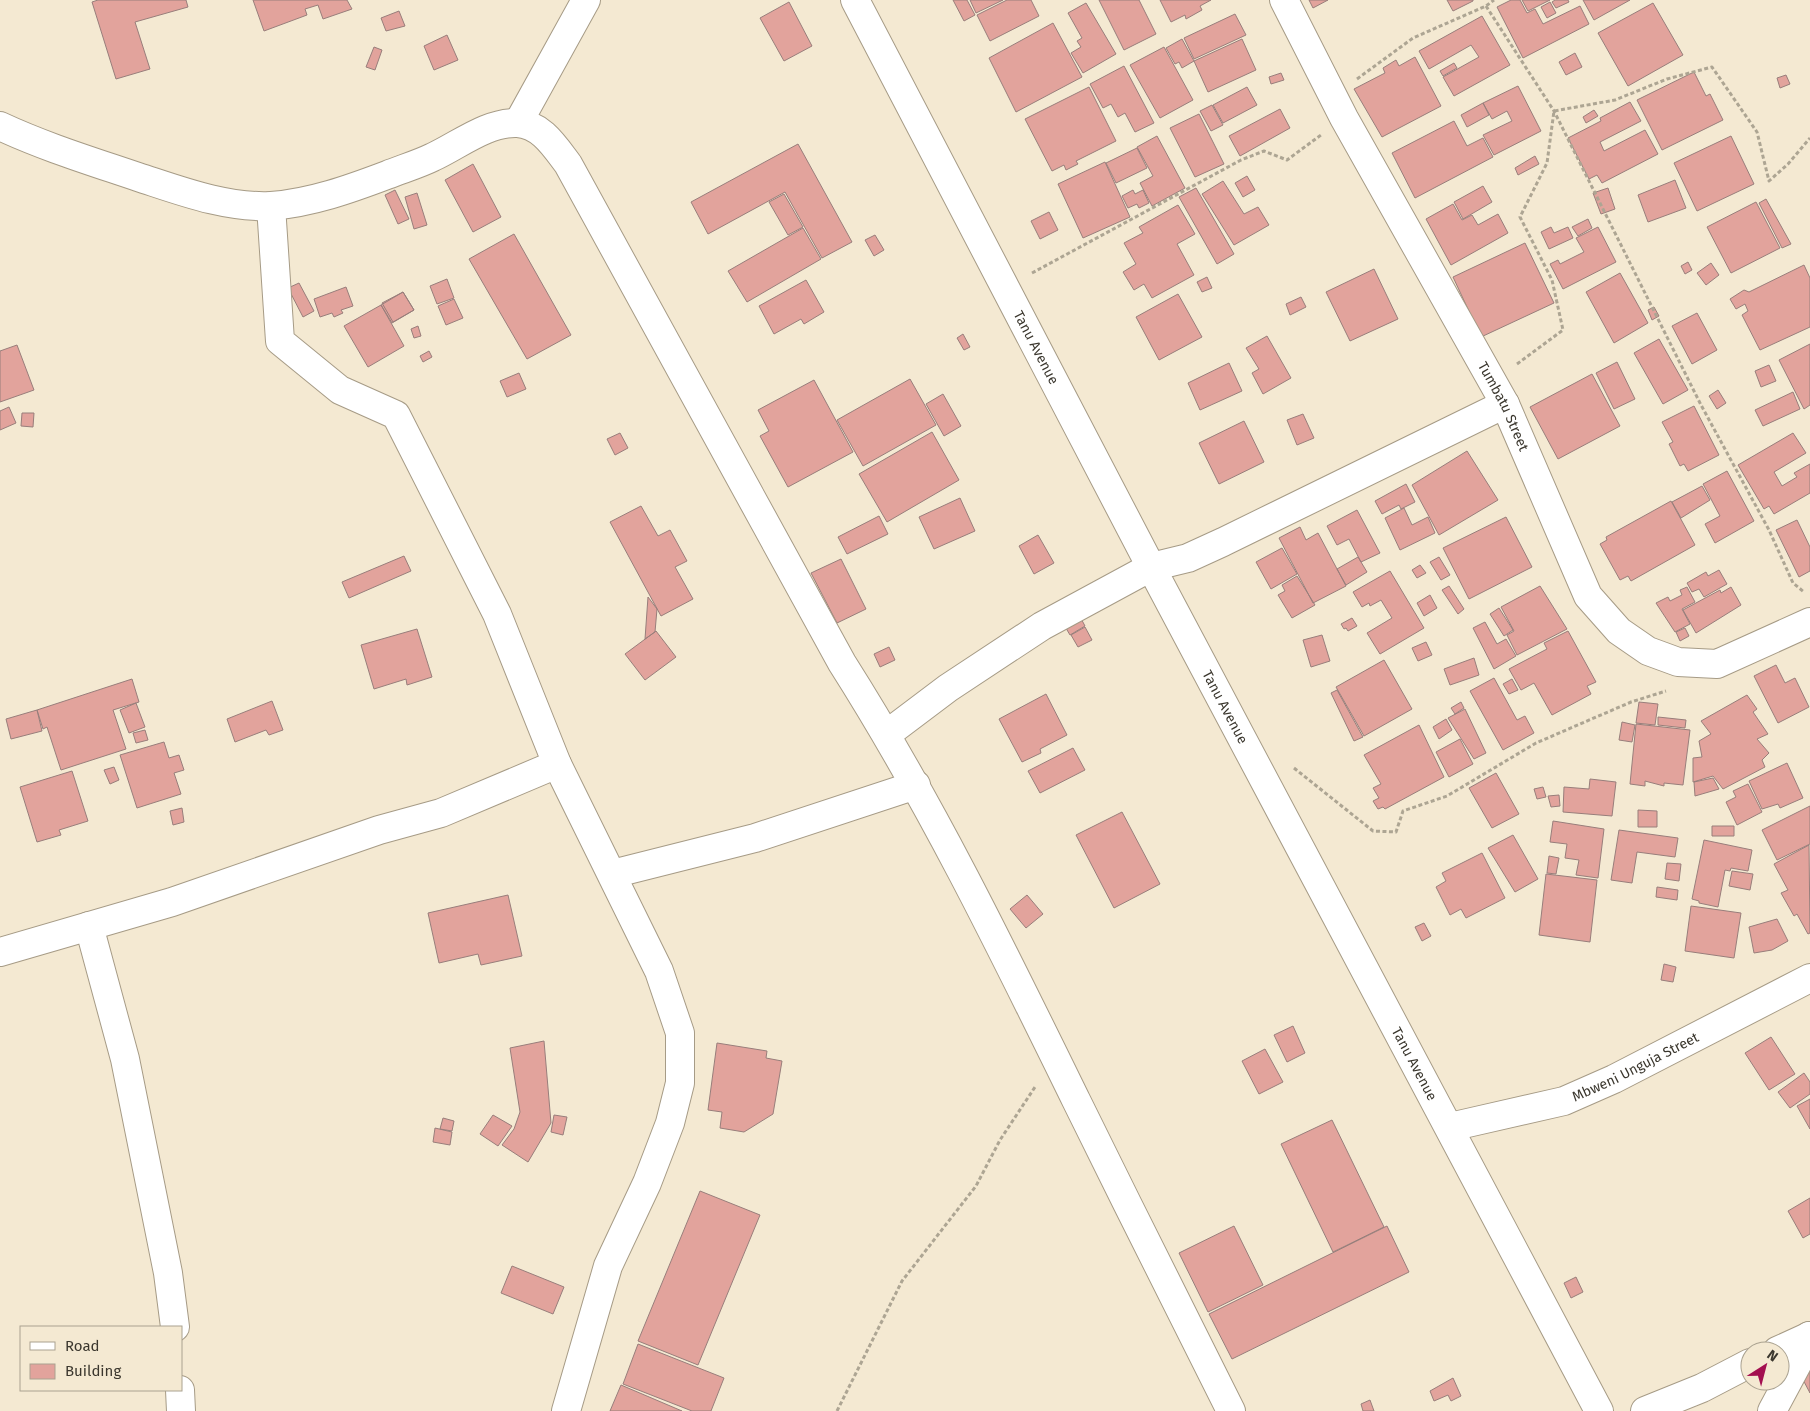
<svg xmlns="http://www.w3.org/2000/svg" width="1810" height="1411" font-family="'Fira Sans',sans-serif">
<style>
.building{fill:#e2a39c;stroke:#987e7b}
.lines{fill:none;stroke-linecap:round;stroke-linejoin:round}
.minor-casing{stroke:#a69b86;stroke-width:30}
.path{stroke:#ada593;stroke-width:3;stroke-dasharray:4 2.5;stroke-linecap:butt}
.minor{stroke:#fff;stroke-width:28}
.labels{text-anchor:middle;stroke-width:5;stroke-linejoin:round;paint-order:stroke}
.street-label{font-size:14px;fill:#3b372e;stroke:#f4e9d2}
</style>
<rect width="100%" height="100%" fill="#f4e9d2"/>
<path class="building" d="M98,0h88l2,7 -53,15 15,47 -34,10 -24,-77z
M253,0h94l5,9 -29,10 -5,-14 -13,4 2,6 -43,16z
M953,0h14l8,15 -11,6z
M970,0h33l-27,13z
M1007,0h24l8,16 -49,25 -13,-26z
M1099,0h40l17,34 -32,16z
M1160,0h51l-11,6 2,4 -16,9 -1,-4 -14,7z
M1309,0h19l-15,8z
M1447,0h26v1l-20,10z
M1511,0h9l7,13 8,-4 8,15 37,-18 9,18 -66,34 -26,-51z
M1522,0h28l-22,11z
M1555,0h13l1,2 -13,6 -4,-6z
M1583,0h47l-36,20z
M789,2l23,44 -28,15 -24,-43z
M1550,2l6,11 -9,5 -6,-11z
M1086,3l30,51 -33,19 -12,-20 10,-6 -4,-6 5,-3 -14,-25z
M1653,3l30,52 -55,31 -30,-53z
M399,11l6,15 -19,5 -5,-13z
M1235,14l11,21 -52,24 -10,-21z
M1482,16l28,49 -56,31 -11,-19 36,-20 -8,-12 -42,24 -10,-18z
M1053,23l29,54 -66,35 -27,-54z
M447,35l11,25 -24,10 -10,-24z
M1182,39l12,22 -12,7 -3,-6 -4,2 -9,-16z
M1242,39l14,31 -48,22 -14,-31z
M374,47l8,3 -7,20 -9,-3z
M1164,47l29,53 -33,18 -30,-53z
M1575,53l7,14 -16,8 -7,-13z
M1415,57l26,49 -59,31 -28,-48 31,-16 -2,-5 13,-8 3,6z
M1454,63l3,5 -14,8 -3,-5z
M1124,66l30,57 -19,9 -10,-19 -7,4 -7,-13 -8,4 -13,-24z
M1694,72l12,24 4,-2 13,26 -61,30 -25,-50z
M1281,73l3,7 -13,4 -2,-7z
M1786,75l4,9 -10,4 -3,-10z
M1518,86l23,45 -47,24 -11,-20 29,-14 -5,-10 -15,8 -9,-16z
M1089,87l27,54 -40,20 2,3 -12,6 -2,-5 -12,6 -27,-52z
M1247,87l10,18 -34,18 -10,-18z
M1630,102l11,19 -41,21 4,9 41,-21 13,24 -56,29 -5,-8 -8,4 -21,-41 33,-17 -1,-3z
M1483,103l6,12 -22,12 -6,-12z
M1212,105l11,20 -12,6 -11,-20z
M1280,109l10,19 -50,28 -11,-20z
M1594,110l4,6 -12,7 -3,-6z
M1199,114l25,50 -29,13 -25,-49z
M1454,121l13,25 16,-8 10,19 -78,41 -23,-45z
M1157,136l28,52 -33,18 -12,-23 13,-7 -16,-29z
M1731,136l23,48 -57,27 -23,-48z
M798,144l54,98 -30,16 -37,-66 -77,42 -17,-32z
M1137,148l10,20 -31,15 -10,-20z
M1535,156l4,8 -21,11 -3,-7z
M1105,162l25,55 -47,21 -25,-54z
M473,164l28,53 -28,15 -28,-52z
M1247,176l8,14 -12,7 -8,-14z
M1675,180l11,28 -38,14 -10,-27z
M1223,181l21,33 14,-7 11,18 -35,20 -32,-51z
M1483,186l9,16 -29,17 -9,-17z
M1196,188l38,66 -17,10 -38,-67z
M1608,188l7,21 -14,5 -8,-21z
M395,190l14,29 -11,5 -13,-29z
M1133,190l2,4 8,-4 6,13 -10,5 -2,-4 -9,4 -6,-12z
M417,193l10,32 -13,4 -9,-32z
M784,194l19,33 -15,8 -19,-33z
M1766,199l25,45 -9,4 -23,-45z
M1756,202l24,46 -49,25 -24,-46z
M1453,204l9,16 10,-5 6,10 20,-11 10,19 -57,32 -25,-46z
M1178,205l17,29 -18,10 17,31 -42,23 -8,-14 -10,6 -11,-18 13,-8 -12,-21 19,-10 -4,-6z
M1049,212l9,18 -18,9 -9,-18z
M1588,219l4,9 -14,8 -6,-9z
M1551,227l3,6 14,-6 5,11 -24,11 -8,-17z
M1598,227l18,35 -53,27 -13,-25 8,-4 2,4 24,-12 -8,-14z
M803,228l18,31 -74,43 -19,-31z
M514,234l57,101 -44,24 -58,-100z
M875,235l9,15 -10,6 -9,-16z
M1525,243l29,60 -73,34 -28,-60z
M1688,262l4,8 -7,4 -4,-8z
M1711,263l8,12 -13,10 -9,-12z
M1804,265l6,13v49l-50,23 -18,-35 6,-4 -3,-7 -9,5 -6,-10 14,-9 5,2z
M1374,269l24,50 -48,22 -24,-49z
M1620,273l28,50 -34,20 -28,-51z
M1207,277l5,11 -10,4 -5,-10z
M447,279l7,19 -17,6 -7,-18z
M806,280l18,32 -20,12 -3,-5 -27,15 -15,-28z
M299,283l15,28 -11,6 -15,-29z
M346,287l7,19 -12,4 2,3 -9,4 -2,-4 -12,4 -6,-18z
M403,292l11,18 -21,12 -11,-19z
M403,292l11,18 -22,13 -11,-18z
M1178,294l24,43 -43,23 -23,-43z
M1301,297l5,10 -16,8 -4,-11z
M454,299l9,19 -17,7 -8,-19z
M381,305l23,41 -36,21 -24,-41z
M1654,307l5,9 -7,4 -4,-10z
M1697,313l20,37 -25,14 -20,-38z
M418,326l3,10 -7,2 -3,-9z
M963,334l7,13 -6,3 -7,-12z
M1267,336l24,42 -28,16 -11,-21 7,-4 -13,-21z
M1659,339l29,51 -25,14 -29,-51z
M1810,344v61l-6,4 -25,-49z
M17,345l17,45 -34,12v-51z
M429,351l3,6 -9,5 -3,-6z
M1617,362l18,37 -21,10 -18,-36z
M1229,363l13,28 -42,19 -12,-27z
M1769,365l7,16 -15,6 -6,-16z
M519,373l7,16 -19,8 -7,-16z
M1592,374l28,52 -62,33 -28,-52z
M910,379l26,46 -73,41 -26,-46z
M814,380l39,72 -65,35 -28,-51 9,-5 -11,-21z
M1718,390l8,13 -9,6 -8,-13z
M1793,392l7,17 -37,17 -8,-16z
M943,394l18,32 -17,10 -18,-32z
M1694,406l25,49 -31,16 -4,-7 -4,2 -11,-22 4,-2 -11,-20z
M9,407l7,16 -16,7v-19z
M22,413h12l-1,14 -12,-1z
M1303,414l11,24 -17,7 -10,-25z
M1244,421l20,41 -45,22 -20,-41z
M932,432l27,48 -72,42 -28,-48z
M620,433l8,15 -13,7 -8,-16z
M1793,433l13,20 -32,19 8,14 15,-9 -3,-4 16,-9v29l-36,21 -5,-8 -5,3 -26,-44z
M1467,451l31,49 -59,35 -27,-50z
M1727,471l27,50 -39,22 -10,-19 15,-8 -17,-32z
M1406,484l9,18 -14,7 -2,-4 -17,9 -7,-13z
M1702,486l8,14 -29,18 -9,-16z
M960,498l15,33 -41,18 -15,-32z
M1671,501l24,44 -64,36 -3,-5 -8,4 -20,-36 7,-4 -1,-3z
M641,506l17,30 12,-6 17,31 -12,6 18,32 -32,17 -51,-94z
M1404,508l8,17 16,-8 7,16 -35,17 -15,-32z
M1357,510l23,43 -19,9 -12,-23 -12,6 -10,-19z
M879,516l9,18 -41,20 -9,-17z
M1506,517l26,50 -63,32 -26,-51z
M1797,520l13,27v24l-11,6 -23,-47z
M1300,527l6,13 12,-7 28,53 -33,17 -34,-65z
M1038,535l16,28 -20,11 -15,-28z
M1282,548l15,26 -26,15 -15,-27z
M404,556l7,15 -62,27 -7,-16z
M1358,557l9,15 -21,13 -9,-16z
M1439,557l11,18 -9,5 -11,-18z
M841,559l25,50 -29,14 -26,-50z
M1420,565l6,8 -9,5 -5,-8z
M1719,570l8,14 -23,13 -5,-8 -7,3 -5,-9 19,-11 2,4z
M1390,571l34,57 -44,26 -13,-21 25,-15 -11,-18 -11,6 -1,-3 -7,4 -9,-15z
M1297,576l18,29 -23,13 -14,-23 7,-4 -3,-6z
M1449,586l15,23 -6,5 -16,-24z
M1540,586l27,43 -50,26 -10,-20 7,-4 -13,-24z
M1687,587l8,15 -13,7 8,15 -15,8 -19,-29 12,-6 2,4 12,-6 -2,-5z
M1731,587l10,18 -45,28 -13,-23 37,-20 1,3z
M1430,595l7,13 -13,8 -7,-13z
M648,597l9,12 -2,23 -10,7z
M1499,608l14,22 -9,6 -14,-22z
M1078,613l7,13 -15,9 -7,-12z
M1352,618l5,8 -9,5 -2,-3 -2,1 -3,-5z
M1485,622l12,22 9,-5 10,17 -22,13 -21,-41z
M1085,627l7,13 -14,7 -7,-12z
M1685,628l4,8 -9,5 -4,-9z
M417,629l15,48 -25,8 -1,-6 -32,10 -13,-44z
M656,631l20,26 -31,23 -20,-26z
M1568,631l28,51 -9,4 4,8 -39,21 -18,-32 -13,7 -12,-21 38,-20 -3,-6z
M1322,635l8,26 -19,6 -8,-27z
M1426,642l6,13 -14,6 -6,-13z
M889,647l6,13 -15,7 -6,-13z
M1474,658l5,17 -29,10 -6,-16z
M1384,660l28,49 -48,27 -28,-49z
M1776,665l9,18 10,-5 14,29 -31,16 -24,-47z
M1494,678l23,42 8,-4 9,17 -31,17 -33,-59z
M132,679l7,23 -26,8 13,39 -65,21 -14,-43 -4,2 -6,-19z
M1512,679l6,11 -9,4 -6,-10z
M1337,690l26,47 -9,4 -23,-48z
M1046,694l21,41 -27,14 1,4 -19,9 -23,-43z
M1747,695l10,14 -4,3 15,22 -11,5 12,14 -7,7 3,7 -42,22 -10,-13 -20,6v-24l9,-1 -3,-16 12,-7 -10,-13z
M272,701l11,29 -14,5 -3,-5 -31,12 -8,-23z
M1461,702l3,6 -9,6 -4,-6z
M1639,702l19,2 -3,21 -19,-2z
M136,703l9,24 -16,6 -9,-23z
M1465,709l21,44 -12,6 -26,-41z
M37,710l5,21 -31,8 -5,-20z
M1658,717l28,3 -1,8 -27,-3z
M1446,719l6,11 -13,9 -6,-12z
M1622,722l13,3 -3,17 -13,-2z
M1636,724l54,6 -7,55 -19,-2v3l-19,-5v5l-15,-2z
M1419,725l25,52 -59,32 -2,-2 -5,2 -5,-8 6,-3 -6,-10 8,-4 -17,-29z
M145,730l3,10 -12,3 -3,-10z
M1460,739l13,25 -24,13 -13,-25z
M164,742l5,16 10,-3 5,15 -10,3 7,21 -44,14 -17,-53z
M1073,748l12,22 -45,23 -12,-22z
M1787,763l16,35 -23,10 -2,-4 -16,5 -13,-28z
M114,767l5,13 -9,4 -6,-14z
M72,771l16,50 -29,9 2,5 -24,7 -17,-55z
M1496,773l23,41 -27,14 -23,-40z
M1713,778l6,11 -24,7 -1,-14z
M1590,779l26,3 -4,34 -49,-4 1,-25 25,2z
M1748,784l14,28 -25,13 -11,-23 10,-5 -3,-6z
M1543,787l3,10 -9,2 -3,-10z
M1559,795l1,11 -9,1 -3,-11z
M1810,806v38l-33,16 -15,-30z
M182,808l2,14 -11,3 -3,-14z
M1638,810l19,1v16h-19z
M1122,812l38,72 -46,24 -38,-73z
M1553,821l51,8 -6,49 -22,-3 3,-15 -14,-2 2,-14 -17,-2z
M1712,826h22v10h-22z
M1619,830l59,8 -3,19 -38,-5 -5,31 -21,-3z
M1513,835l25,44 -23,13 -27,-44z
M1704,840l48,10 -4,21 -17,-3 -1,3 -5,-1 -7,37 -19,-4v-2l-7,-2z
M1809,845l1,88 -2,1 -11,-20 -3,2 -13,-23 7,-3 -14,-26z
M1482,853l23,45 -39,20 -5,-9 -11,6 -14,-28 10,-6 -4,-8z
M1549,856l10,2 -3,16 -9,-1z
M1667,863l14,1 -2,17 -14,-2z
M1732,871l21,3 -3,16 -21,-4z
M1546,874l51,6 -7,62 -51,-7z
M1657,887l21,3 -1,10 -21,-3z
M508,895l14,61 -41,9 -3,-11 -39,9 -11,-50z
M1027,895l16,19 -17,14 -16,-19z
M1691,906l50,7 -7,45 -49,-7z
M1777,919l11,22 -16,9 -18,3 -5,-26z
M1424,923l7,13 -9,5 -7,-14z
M1664,964l12,3 -3,15 -12,-2z
M1293,1026l12,27 -18,9 -13,-27z
M1771,1037l24,37 -26,16 -24,-37z
M544,1041l7,82 -23,39 -26,-17 12,-16 6,-17 -10,-64z
M717,1043l50,8 -1,7 16,3 -9,53 -29,18 -24,-4 2,-16 -14,-2z
M1265,1049l18,33 -24,12 -17,-33z
M1804,1073l6,9v12l-20,14 -12,-16z
M1810,1099v30l-13,-23z
M493,1115l19,11 -14,20 -18,-12z
M554,1115l13,2 -4,18 -12,-3z
M443,1118l11,3 -2,10 -12,-2z
M1332,1120l52,107 -51,25 -52,-108z
M435,1128l17,4 -2,13 -17,-3z
M700,1191l60,24 -62,150 -60,-24z
M1810,1198v36l-7,4 -15,-27z
M1234,1226l29,59 -55,27 -29,-59z
M1387,1226l22,46 -177,87 -23,-45z
M512,1266l52,21 -11,27 -52,-21z
M1576,1277l7,15 -12,6 -7,-15z
M638,1344l86,34 -13,33h-19l-69,-27z
M1810,1365v28l-10,-19z
M1453,1378l8,18 -10,5 -3,-6 -14,6 -4,-10z
M621,1385l61,26h-72z
M1370,1400l4,11h-11l-2,-7z"/>
<g class="lines">
<defs>
<g id="minor">
<path id="s1" d="M855,0l296,567 448,844"/>
<path id="s2" d="M1284,0l60,118 161,286 83,192 31,35 29,20 30,11 39,2 93,-42"/>
<path d="M518,123l68,-123"/>
<path d="M0,126c45,21 91,35 138,51 43,14 87,31 133,29 40,-3 79,-17 116,-31 15,-6 32,-11 46,-18 26,-12 54,-35 84,-34 24,1 38,24 51,41l274,499c89,140 161,288 234,437 51,104 103,207 155,311"/>
<path d="M271,206l9,135 60,49 56,25 101,199 60,150 102,207 21,62v50l-10,40 -23,60 -39,83 -42,145"/>
<path d="M887,734l61,-46 94,-62 109,-59 37,-9 35,-16 282,-138"/>
<path d="M612,874l143,-36 161,-53"/>
<path d="M89,926l36,133 43,214 7,54"/>
<path d="M0,952l172,-50 207,-72 62,-17 116,-49"/>
<path id="s3" d="M1450,1127l114,-26 50,-22 196,-101"/>
<path d="M1777,1351l33,-15"/>
<path d="M180,1390l1,21"/>
<path d="M1645,1411l57,-23 48,-25"/>
<path d="M1772,1411l29,-54 8,-21"/>
</g>
</defs>
<use href="#minor" class="minor-casing"/>
<path class="path" d="M1486,6l68,105 147,294 68,125 24,53 11,9
M1357,79l56,-41 73,-32 8,-6
M1032,273l209,-113 23,-9 23,9 34,-25
M1517,364l46,-34 -11,-50 -32,-63 27,-54 7,-52 61,-11 52,-21 45,-12 45,65 12,49 19,-17 22,-26
M1294,768l79,63 23,1 7,-21 44,-15 89,-53 95,-41 35,-11
M837,1411l65,-130 74,-95 24,-46 35,-53"/>
<use href="#minor" class="minor"/>
</g>
<g class="labels">
<g class="street-label">
<text dy="5" stroke="none"><textPath href="#s1" startOffset="392">Tanu Avenue</textPath></text>
<text dy="5" stroke="none"><textPath href="#s2" startOffset="462">Tumbatu Street</textPath></text>
<text dy="5" stroke="none"><textPath href="#s1" startOffset="798">Tanu Avenue</textPath></text>
<text dy="5" stroke="none"><textPath href="#s1" startOffset="1202">Tanu Avenue</textPath></text>
<text dy="5" stroke="none"><textPath href="#s3" startOffset="196">Mbweni Unguja Street</textPath></text>
</g>
</g>
<rect x="20" y="1326" width="162" height="65" fill="#f4e9d2" stroke="#aaa290"/>
<rect x="30" y="1342" width="25" height="8" fill="#ffffff" stroke="#aaa290"/>
<text x="65" y="1351" font-size="15" fill="#3b372e">Road</text>
<rect x="30" y="1364" width="25" height="15" fill="#e2a39c" stroke="#aaa290"/>
<text x="65" y="1376" font-size="15" fill="#3b372e">Building</text>
<g transform="translate(1765 1366) rotate(36)"><circle r="24" fill="#f4e9d2" stroke="#aaa290"/>
<path d="M0-4L9 19L0 12L-9 19Z" fill="#a30f50"/>
<text y="-8" font-size="14" font-weight="bold" text-anchor="middle" fill="#3b372e">N</text>
</g>
</svg>
